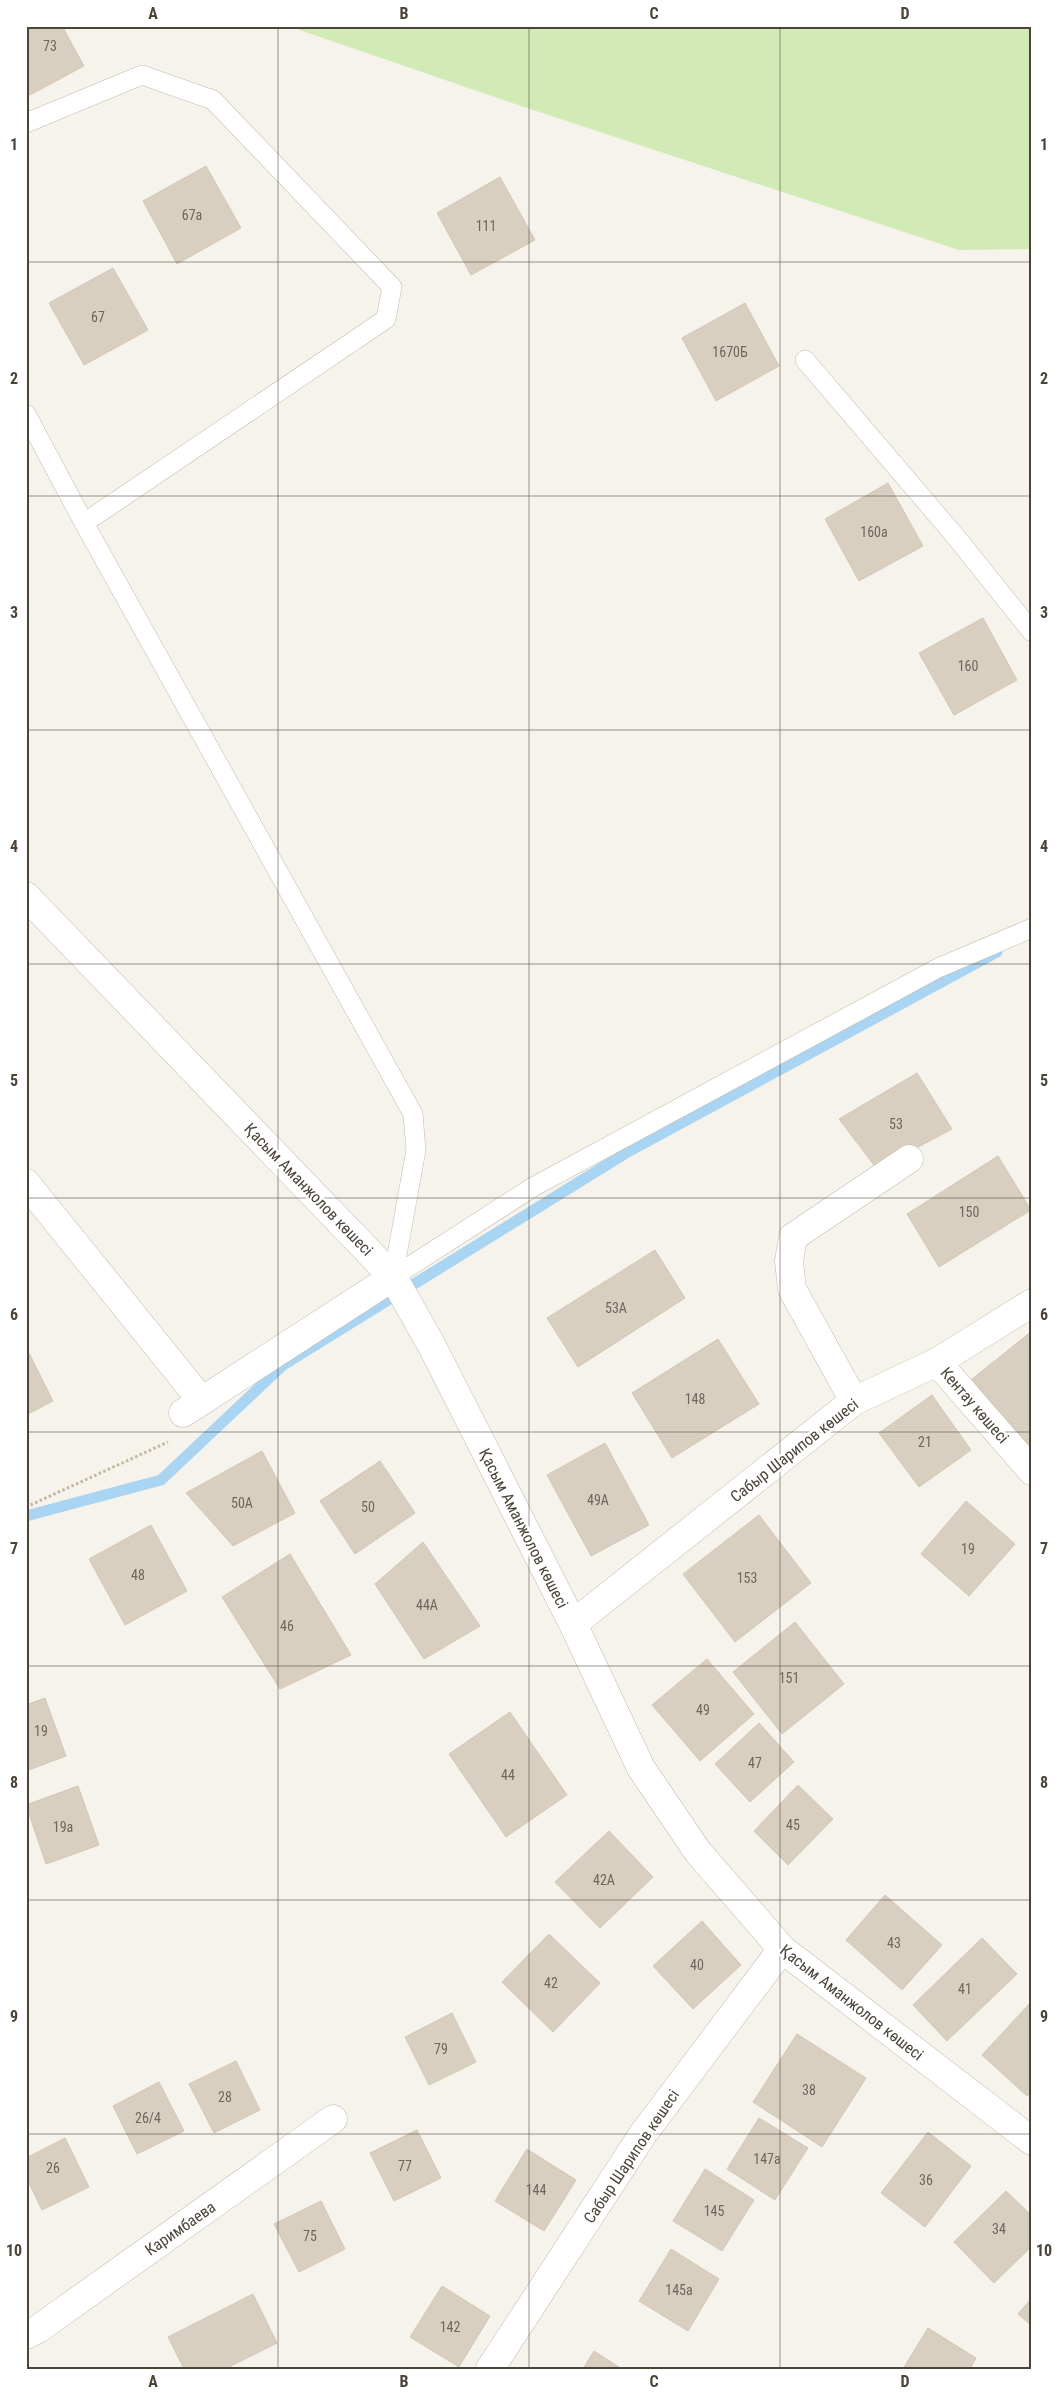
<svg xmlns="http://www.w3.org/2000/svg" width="1058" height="2395" font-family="'Roboto Condensed',sans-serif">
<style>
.green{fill:#d2eab5}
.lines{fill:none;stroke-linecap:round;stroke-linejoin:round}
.stream{stroke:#a9d4f2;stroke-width:11}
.building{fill:#d8cfc1;stroke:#d3c7b4}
.lane-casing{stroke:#c2bbae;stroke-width:20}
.street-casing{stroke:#c2bbae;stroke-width:29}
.path{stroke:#c4b79f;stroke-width:3;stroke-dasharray:2.5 2.5;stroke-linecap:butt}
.lane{stroke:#fff;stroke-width:19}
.street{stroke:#fff;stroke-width:28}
.grid{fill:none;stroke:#4b4439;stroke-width:1;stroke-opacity:0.55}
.labels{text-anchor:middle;stroke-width:5;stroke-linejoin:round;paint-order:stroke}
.number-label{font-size:14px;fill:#6e675b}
.street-label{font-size:16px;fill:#4b4439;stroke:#fff}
.neatline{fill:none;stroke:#4b4439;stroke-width:2}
.grid-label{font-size:16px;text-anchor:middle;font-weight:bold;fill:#4b4439}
</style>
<rect width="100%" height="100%" fill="#f6f3ec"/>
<path class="green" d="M288,26h744v223l-73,1 -435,-143z"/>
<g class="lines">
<path class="stream" d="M26,1516l135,-36 122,-115 343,-212 371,-201"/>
</g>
<path class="building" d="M26,26h36l22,40 -58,31z
M206,166l35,62 -64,36 -34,-63z
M500,177l35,63 -64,35 -34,-62z
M113,268l35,62 -64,35 -35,-62z
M745,303l34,63 -63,35 -34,-63z
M888,483l35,63 -64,35 -34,-62z
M983,618l34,62 -63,35 -35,-62z
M917,1073l35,56 -75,40 -38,-50z
M998,1156l33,54 -92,57 -32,-53z
M655,1250l30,48 -107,69 -31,-49z
M1032,1331v122l-60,-74z
M718,1339l41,65 -87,54 -40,-65z
M29,1353l24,48 -27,14v-61z
M932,1395l39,55 -52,37 -40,-54z
M605,1443l44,82 -58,31 -44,-81z
M262,1451l33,62 -62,33 -47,-53z
M380,1461l35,52 -60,41 -35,-53z
M966,1501l49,43 -46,52 -48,-42z
M759,1515l52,68 -76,59 -52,-68z
M151,1525l36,66 -62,34 -36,-66z
M423,1542l57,84 -56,33 -49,-75z
M290,1554l61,101 -71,34 -58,-92z
M795,1622l49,62 -62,50 -49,-62z
M707,1659l47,55 -54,47 -48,-56z
M45,1698l21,58 -40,15v-66z
M510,1712l57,83 -61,42 -57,-83z
M759,1723l35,39 -44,40 -35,-38z
M798,1785l35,34 -45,46 -34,-34z
M78,1786l21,59 -53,19 -20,-59z
M609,1831l44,46 -53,51 -45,-46z
M885,1895l57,50 -40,45 -56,-50z
M702,1921l39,44 -48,44 -40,-43z
M549,1934l51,49 -47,49 -51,-50z
M982,1938l35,36 -70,67 -34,-36z
M1032,2001v90l-5,5 -45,-41z
M452,2013l24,49 -47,23 -24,-48z
M797,2034l69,44 -44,69 -69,-45z
M236,2061l24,49 -46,23 -25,-49z
M159,2082l25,49 -47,23 -24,-48z
M759,2118l49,30 -33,52 -48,-31z
M417,2130l24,48 -47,23 -24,-48z
M928,2132l43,34 -46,61 -44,-34z
M65,2138l24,49 -47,23 -16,-33v-19z
M527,2149l49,31 -32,51 -49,-30z
M705,2169l49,31 -32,51 -49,-30z
M1006,2191l26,25v30l-38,37 -40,-41z
M321,2201l24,48 -46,23 -25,-48z
M671,2249l48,30 -31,52 -49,-30z
M442,2286l48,30 -31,51 -49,-30z
M253,2294l24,49 -52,26h-41l-16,-32z
M1032,2298v28l-14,-12z
M928,2328l48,30 -6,11h-67z
M594,2351l28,18h-39z"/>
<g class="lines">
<defs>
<path id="lane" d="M26,123l116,-48 71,25 179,187 -6,32 -302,204 -58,-109
M805,360l151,177 76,95
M84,523l329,591 3,36 -23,127
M393,1277l140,-90 405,-219 94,-40"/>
<path id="street" d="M26,896l367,381 39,69 141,278 68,144 57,84 84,97 250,192
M26,1183l176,218
M937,1362l95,109
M854,1401l-62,-112 -3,-28 4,-24 116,-78
M183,1413l210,-136
M573,1624l281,-223 83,-39 95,-59
M26,2335l12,-6 295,-210
M490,2369l153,-235 139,-185"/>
</defs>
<use href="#lane" class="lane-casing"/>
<use href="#street" class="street-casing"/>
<path class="path" d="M26,1507l142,-65"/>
<use href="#lane" class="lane"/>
<use href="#street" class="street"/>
</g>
<path class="grid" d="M278,26v2343M529,26v2343M780,26v2343M26,262h1006M26,496h1006M26,730h1006M26,964h1006M26,1198h1006M26,1432h1006M26,1666h1006M26,1900h1006M26,2134h1006"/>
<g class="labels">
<g class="number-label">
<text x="50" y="51">73</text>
<text x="192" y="220">67а</text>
<text x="486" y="231">111</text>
<text x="98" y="322">67</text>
<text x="730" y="357">1670Б</text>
<text x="874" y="537">160а</text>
<text x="968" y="671">160</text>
<text x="896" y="1129">53</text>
<text x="969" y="1217">150</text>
<text x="616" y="1313">53А</text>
<text x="695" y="1404">148</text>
<text x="925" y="1447">21</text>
<text x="598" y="1505">49А</text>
<text x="242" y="1508">50А</text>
<text x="368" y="1512">50</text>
<text x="968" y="1554">19</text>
<text x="138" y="1580">48</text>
<text x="747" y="1583">153</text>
<text x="427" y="1610">44А</text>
<text x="287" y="1631">46</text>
<text x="789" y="1683">151</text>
<text x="703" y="1715">49</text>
<text x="41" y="1736">19</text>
<text x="755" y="1768">47</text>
<text x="508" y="1780">44</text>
<text x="793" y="1830">45</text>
<text x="63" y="1832">19а</text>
<text x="604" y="1885">42А</text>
<text x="894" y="1948">43</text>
<text x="697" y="1970">40</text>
<text x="551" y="1988">42</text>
<text x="965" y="1994">41</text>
<text x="441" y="2054">79</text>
<text x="809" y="2095">38</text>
<text x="225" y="2102">28</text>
<text x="148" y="2123">26/4</text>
<text x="767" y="2164">147а</text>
<text x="405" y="2171">77</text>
<text x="53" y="2173">26</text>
<text x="926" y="2185">36</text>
<text x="536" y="2195">144</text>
<text x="714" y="2216">145</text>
<text x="999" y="2234">34</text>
<text x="310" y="2241">75</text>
<text x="679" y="2295">145а</text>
<text x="450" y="2332">142</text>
</g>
<g class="street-label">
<text transform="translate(309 1189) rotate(46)" y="6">Қасым Аманжолов көшесі</text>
<text transform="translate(975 1405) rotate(49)" y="6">Кентау көшесі</text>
<text transform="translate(794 1450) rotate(-38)" y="6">Сабыр Шарипов көшесі</text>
<text transform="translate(524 1528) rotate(63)" y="6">Қасым Аманжолов көшесі</text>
<text transform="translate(852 2002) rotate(38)" y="6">Қасым Аманжолов көшесі</text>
<text transform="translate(631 2156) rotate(-56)" y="6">Сабыр Шарипов көшесі</text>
<text transform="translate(180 2228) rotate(-35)" y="6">Каримбаева</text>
</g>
</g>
<rect width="1058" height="2395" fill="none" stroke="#ffffff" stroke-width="55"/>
<rect x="28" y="28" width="1002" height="2340" class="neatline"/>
<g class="grid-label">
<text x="153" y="19">A</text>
<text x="404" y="19">B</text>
<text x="654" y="19">C</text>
<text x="905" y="19">D</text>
<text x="14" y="150">1</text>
<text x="1044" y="150">1</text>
<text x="14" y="384">2</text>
<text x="1044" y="384">2</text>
<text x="14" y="618">3</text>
<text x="1044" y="618">3</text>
<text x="14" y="852">4</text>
<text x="1044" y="852">4</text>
<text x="14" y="1086">5</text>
<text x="1044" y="1086">5</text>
<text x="14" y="1320">6</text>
<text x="1044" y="1320">6</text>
<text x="14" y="1554">7</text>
<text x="1044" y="1554">7</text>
<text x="14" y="1788">8</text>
<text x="1044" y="1788">8</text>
<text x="14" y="2022">9</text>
<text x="1044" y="2022">9</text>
<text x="14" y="2256">10</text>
<text x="1044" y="2256">10</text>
<text x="153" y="2387">A</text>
<text x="404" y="2387">B</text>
<text x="654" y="2387">C</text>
<text x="905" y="2387">D</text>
</g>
</svg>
